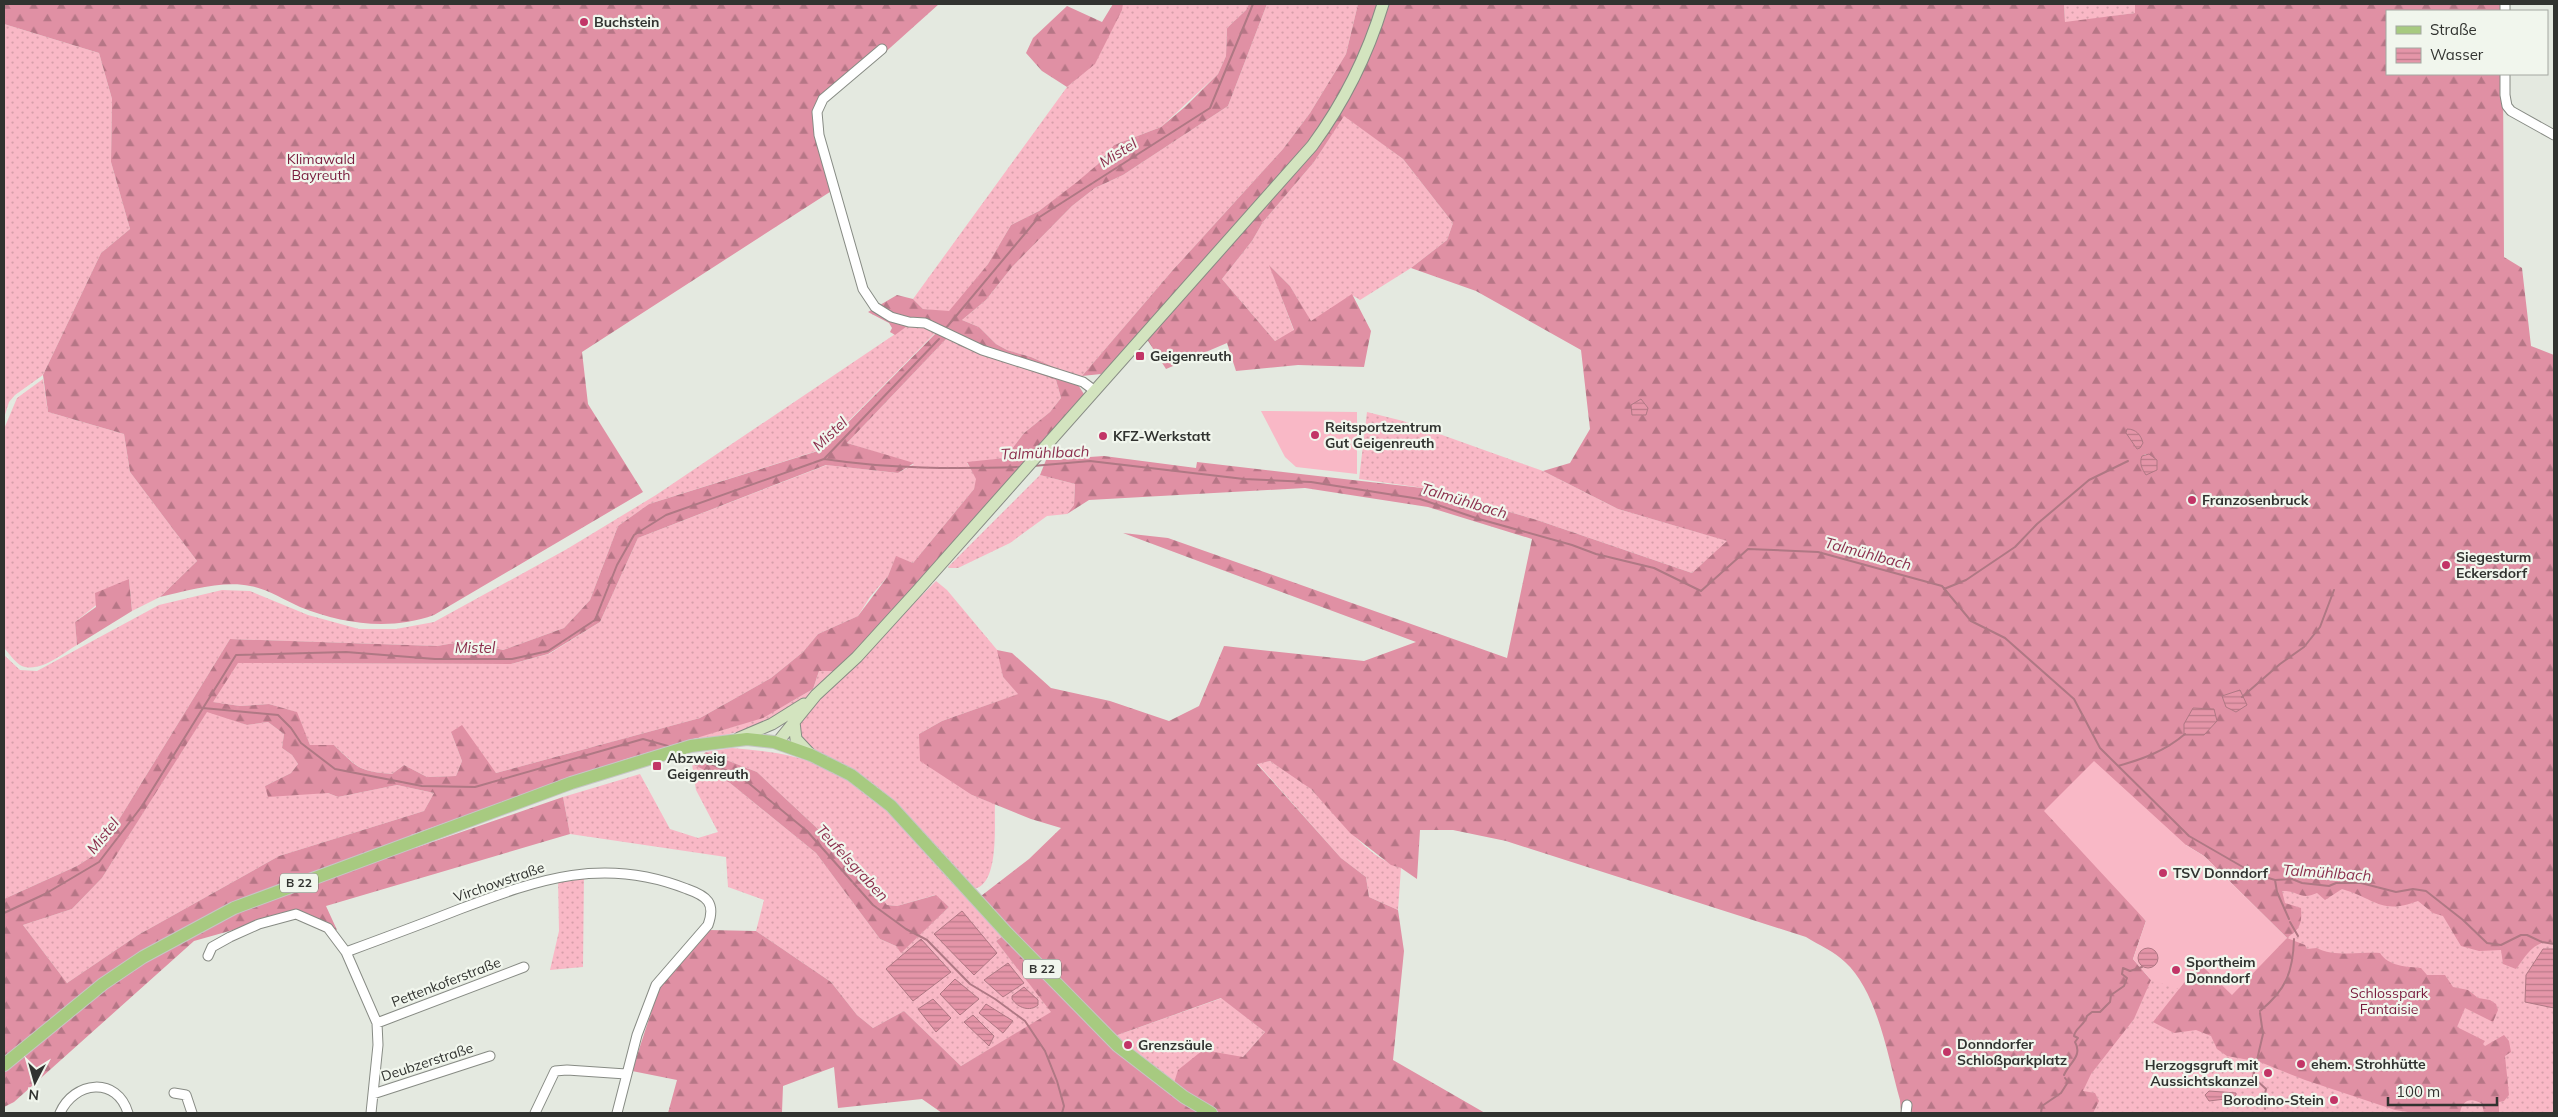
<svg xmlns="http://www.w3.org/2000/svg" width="2558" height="1117" font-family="Mulish,sans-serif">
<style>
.grass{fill:url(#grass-dots);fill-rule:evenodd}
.forest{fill:url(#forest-firs);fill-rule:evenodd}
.garden{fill:#f9b8c6}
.water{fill:url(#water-rules);stroke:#af7884}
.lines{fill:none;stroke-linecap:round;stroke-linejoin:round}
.stream{stroke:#af7884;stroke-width:2}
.minor-casing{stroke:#878b84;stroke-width:11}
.secondary-casing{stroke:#878b84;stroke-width:13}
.primary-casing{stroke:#c5c6c5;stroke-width:14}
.minor{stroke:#fff;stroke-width:9}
.secondary{stroke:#d3e4bf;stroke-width:11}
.primary{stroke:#a7ca80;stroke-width:12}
.poi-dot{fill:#c23567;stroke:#f1f6ed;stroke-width:2}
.labels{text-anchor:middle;stroke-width:4.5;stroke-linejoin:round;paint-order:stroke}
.shield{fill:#f1f6ed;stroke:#6b6e69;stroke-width:1}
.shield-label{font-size:12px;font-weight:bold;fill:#313330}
.poi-label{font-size:14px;font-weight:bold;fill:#313330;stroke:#f1f6ed;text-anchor:start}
.park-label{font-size:14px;fill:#791b3d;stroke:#f1f6ed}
.street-label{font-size:14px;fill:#313330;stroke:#f1f6ed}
.water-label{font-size:15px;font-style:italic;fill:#8c2f4d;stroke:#f1f6ed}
</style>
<defs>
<pattern id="grass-dots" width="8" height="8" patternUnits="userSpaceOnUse" patternTransform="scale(1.25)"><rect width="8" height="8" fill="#f9b8c6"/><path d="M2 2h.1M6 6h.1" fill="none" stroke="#d69faa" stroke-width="1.8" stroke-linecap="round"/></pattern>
<pattern id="forest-firs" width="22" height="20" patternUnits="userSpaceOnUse" patternTransform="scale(1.25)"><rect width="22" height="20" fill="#e090a4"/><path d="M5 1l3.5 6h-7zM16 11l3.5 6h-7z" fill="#b67686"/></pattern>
<pattern id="water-rules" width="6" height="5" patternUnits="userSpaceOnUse" patternTransform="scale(1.25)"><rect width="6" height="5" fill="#e595a8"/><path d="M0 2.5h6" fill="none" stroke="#ba7a89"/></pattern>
</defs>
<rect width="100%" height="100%" fill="#e4e9e0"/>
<path class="grass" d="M1123,4h126l-3,6 -19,18 -1,28 -8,18 -57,53 -47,18 -16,19 -20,18 -39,29 -28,14 -23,39 -39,48 -26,-3 -10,-10 154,-212 28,-24z
M1267,4h91l-12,50 -36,59 -27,36 -111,122 -90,105 -10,-1 -41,-18 -24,-7 -11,-6 -17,-17 -17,-7 24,-20 26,-33 60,-61 23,-18 28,-13 105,-69z
M2064,4h71v9l-70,10z
M4,24l95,29 13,46 -1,63 19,67 -29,24 -58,122 -28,20 -6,7 -5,16z
M1344,115l59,44 50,64 -6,17 -36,28 -51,32 -8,-5 -41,27 -21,-36 -20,-20 24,65 -19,10 -53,-62 30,-38 11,-19 51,-60z
M910,324l29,5 -119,121 -171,54 -31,22 -28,74 -26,28 -61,22 -37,-9 -29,5 -207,-7 -131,213 -22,14 -73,33v-244l16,15 17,1 122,-66 63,-15 28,1 58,24 51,14h37l38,-7 133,-73 89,-54z
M950,335l9,11 97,34 5,18 -11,14 -26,21 -19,25 -38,5 10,16 -3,10 -61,74 -17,-6 -8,19 -18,21 -12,19 -40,18 -15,18 -32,26 -71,40 -204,55 -45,-41 11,29 -6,15 -29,1 -23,-12 -12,9c-34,-3 -33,-6 -58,-29h-24l-14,-33 -27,-8 -29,2 -28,-4 25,-39 274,1 38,-10 51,-32 38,-84 189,-73 71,8 16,-9 -67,-21z
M43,379l5,33 76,22 6,38 67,89 -37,36 -28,14 -3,-32 -54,43 2,23c-14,8 -39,30 -57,20 -6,-4 -11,-12 -16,-17v-219l13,-31z
M1367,412l36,9 140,50 75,38 110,32 -36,32 -155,-53 -106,-31 -72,-10z
M1040,475l35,9 -1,21 -7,9 -20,2 -37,27 -52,25h-9l-1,-1z
M936,581l11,9 51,61 5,26 16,17 -77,27 -23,13 53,61 23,9c-1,20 5,82 -22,85l-70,-76 -96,-65c-9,-10 -12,-20 -4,-32z
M819,671h17c-14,14 -27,28 -44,38 -26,17 -71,31 -103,29 49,-10 81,-23 124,-49z
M207,711l40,14 21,-3 16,12 -2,14 10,7 6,9 -7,9 -26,13 40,7h23l10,4 59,-12 37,8 -10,18 -145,45 -141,79 -71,48 -44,-58 49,-16 30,-31z
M732,748c36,3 73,7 106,26 61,35 118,110 165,162l-7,5 56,71 -91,54 -57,-55 -31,17 -16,-13 -26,-33 -75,-51 8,-31 -36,-13 -2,-30 -156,-23 -7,-37 77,-23 30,55 28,9 20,-6 -22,-42 -4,-26 38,19 86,70 64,86 16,7 5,6 48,-45 -14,-12 -38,11 -10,-1 -39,-48 -91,-85 -51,-20zM1008,963l-5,34 -19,-17z
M1270,761c14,9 30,18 42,29 27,27 51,65 89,78l-3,42 -29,-13 -3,-20 -25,-19 -84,-95z
M584,873l-1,94 -33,3 9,-39 -1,-54z
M2334,881l220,51v181h-646l216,-146 27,13 136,-28v-14l-17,-55z
M1222,998l43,34 -22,25 -69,26 -62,-46z"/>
<path class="forest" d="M4,4h935l-58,52 -11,1 -54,54 17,79 -251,162 6,52 55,88 -209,123c-44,16 -91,9 -134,-8 -16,-7 -33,-18 -50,-21 -26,-6 -64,5 -90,11l37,-36 -67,-89 -6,-38 -76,-22 -5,-37 58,-122 29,-24 -19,-67 1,-63 -13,-46 -95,-29z
M1113,4h10l-1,6 -27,54 -28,23 -25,-16 -16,-18 7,-15 34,-32 35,16z
M1249,4h18l-39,102 -105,69 -28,13 -23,18 -60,61 -26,33 -24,20 17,7 17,17 11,6 24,7 41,18 15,24 -198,217 -53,55h-17l-6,18 -50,29 -140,42 -212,75 4,13 148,-51 7,37 -244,72 11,24 -37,-19 -106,30 -180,161 -10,5v-208l73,-33 22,-14 131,-213 207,7 29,-5 37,9 61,-22 26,-28 28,-74 31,-22 172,-54 118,-120 -29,-6 -15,11 -5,-3 2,-4 -3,-5 -21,-11 29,-17 16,4 10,10 26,2 39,-47 23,-39 28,-14 38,-29 21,-18 16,-19 47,-18 25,-21 32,-32 8,-18 1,-28 19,-18zM950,335l9,11 97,34 5,18 -11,14 -26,21 -19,25 -38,4 9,17 -2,10 -61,74 -17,-7 -8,20 -30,40 -40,18 -15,18 -32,26 -71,40 -204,55 -34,-48 -11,7 11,29 -6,15 -29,1 -23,-12 -12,9c-34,-3 -34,-6 -58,-29h-24l-13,-33 -28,-8 -29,2 -27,-4 25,-39 273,1 37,-10 52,-32 38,-84 188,-73 72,8 16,-10 -67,-20zM207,712l40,13 21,-3 16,12 -2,14 10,7 6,9 -7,9 -26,13 3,11 60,-4 10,4 59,-12 37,8 -10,18 -145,45 -141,79 -71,48 -44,-58 49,-16 30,-31z
M1358,4h706l1,18 70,-9v-9h373l-2,7h-119v63h116l1,183 18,11 9,78 23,9v588c-19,-5 -28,13 -38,26l-13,-5 -2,-14 -22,1 -18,-5 -18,-30 -10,-3 -15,-12c-37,14 -42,-2 -76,-12l-17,11 -8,-7c-17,8 -19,-3 -35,-2l3,12 16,5c1,17 -1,20 -14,30l18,7 2,4 10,-1c15,9 45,4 63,5 8,13 27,14 41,15l6,7h18l8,12 15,3 10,8 12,2 6,4 2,6 -5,12 -28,-14 -8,19 28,14 -2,3 2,2 19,-11 5,6 2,11 -6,4 4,39 -5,6 -5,1v11h-15l-2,-9c-11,-7 -20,-4 -22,9h-46l-19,-3 -90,-30 -45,-18 -33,-6 -10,-7 -6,-13 -15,-6 -22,3 -21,-11 37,-47 12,-9 85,-28 -83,-82 -18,-11 -52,61 12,15 -13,38 18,21 -17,39 -43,55 -8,17 12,2 4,8 -6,12h-192l-1,-13c-12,-42 -22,-108 -55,-138 -10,-10 -26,-17 -39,-25l-300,-96 -53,-11h-33l-3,49 -16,-11 -10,-3 -41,-32 -39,-44 -41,-28 -13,3 84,94 25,19 3,20 29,13 6,41 -11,109 92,53h-265l-46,-30 4,-13 25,-20 40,7 22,-25 -44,-34 -109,39 -93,-97 -38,-44 48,-37 32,-31 -30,-9 -59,-24 -52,-34 -1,-27 23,-13 76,-27 -15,-17 -6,-27 15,3 39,35 59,13 59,20 30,-15 25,-60 140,15 52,-19 -293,-109 45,5 339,120 25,-119 -104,-32 -123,-19 -216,12 -22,14 7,-9 1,-21 -35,-9 6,-15 58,-4 92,12 1,-6 234,27 106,31 155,53 35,-32 -109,-32 -75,-38 27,-8 20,-34 -9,-79 -105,-59 -65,-23 36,-28 6,-17 -50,-64 -59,-43 -30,46 -51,60 -11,19 -30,38 53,62 19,-11 -25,-65 21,21 21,35 41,-27 19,37 -7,36 -66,-2 -62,6 -9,-28 -61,26 -23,-36 -42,41 -19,2 90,-105 111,-122 27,-36 36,-59zM2146,454l11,16 -15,-1v-13z
M129,579l3,32 -55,34 -2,-23 21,-15 -1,-14z
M706,752l51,20 91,85 39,48 10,1 39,-11 13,12 -48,46 -5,-7 -16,-7 -64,-86 -86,-70 -38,-19z
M710,930l46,1 75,51 26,33 16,13 31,-17 57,55 90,-54 -55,-71 7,-5 198,177h-259l-20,-14 -84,9 -4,-41 -51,19 -1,26 -114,1 9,-33 -45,-9 27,-83z"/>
<path class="garden" d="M1261,411l96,1v62l-61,-7 -11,-10z
M2094,761l92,84 18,11 83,82 -55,57 -30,-29 -12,9 -11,14 -28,-9 -18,-21 13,-38 -102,-110z"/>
<path class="water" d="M1641,399l7,9 -2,7h-14l-1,-10z
M2127,429c9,0 14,6 16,14l-3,5 -3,1 -11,-16z
M2149,454l8,6v10l-11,5c-4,-6 -7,-12 -4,-19z
M2240,690l7,15 -11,7 -10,-5 -4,-11z
M2193,708l21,1 3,12 -13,14h-20v-11z
M962,911l35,42 -23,22 -40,-41z
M921,939l30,33 -38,29 -27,-32z
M2138 958a10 10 0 1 1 20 0a10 10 0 1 1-20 0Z
M2543,949h11v59l-29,-6 1,-27z
M1008,963l16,20 -21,14 -19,-17z
M955,979l24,20 -19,16 -20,-21z
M1024,987l14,13v5c-8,7 -20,3 -26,-6v-3z
M933,999l18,19 -15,14 -18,-23z
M986,1004l27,17 -10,12 -24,-20z
M973,1015l21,21 -5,10 -25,-24z
M2209,1091l27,2v2l-3,3 -24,3 -4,-6z"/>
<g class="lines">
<path class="stream" d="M946,328l92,-110 172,-110 43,-104
M824,459c66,10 130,10 197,8
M1033,466l57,-5 154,18 67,3 109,17 59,20 93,26 24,9 58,14 47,23 47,-42 70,3 124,34 29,35 34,17 69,61 26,49 89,88 66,38 20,6 17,-1 10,4 27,3 7,-3h25l35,9 17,-3 13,2 37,29 24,23 14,2 20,-10h6l15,7 12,2
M1944,589l22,-9 49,-33 22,-23 52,-44 39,-19
M2242,697l38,-33 24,-17 16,-20 14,-37
M203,708l75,7 13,13 10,15 34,26 87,17 53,1 168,-48 25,7
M696,758l44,18 67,55 66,74 33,24 21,11 43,44 25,15 30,22 20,30 12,30 7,25 -2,7
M2118,766c25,-7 47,-15 67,-32
M2275,880l2,12 12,27
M4,913l41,-19 54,-32 43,-56 94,-151 110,-3 89,7h77l36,-8 47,-31 22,-55 17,-30 32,-20 158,-56 115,-120
M2290,922l8,14
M2260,1011c26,-21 33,-39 34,-72
M2260,1013l3,21 -10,43 13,12 -2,10
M2064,1075c5,-12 19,-19 11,-33l3,-4 -4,-2c1,-8 11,-11 13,-20l5,-4h8l10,-10 1,-7 13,-9 3,-8 -5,-4 1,-6 7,3 12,-4
M2264,1100l1,9
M2041,1113l1,-7 19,-13 7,-11 -3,-4"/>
<defs>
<path id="minor" d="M2505,11v-7
M882,49l-59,50 -6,13 2,23 44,154 12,18 16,10 18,5 16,1 57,27 101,32 12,9
M2505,74v21l2,11 4,5 43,24
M346,952c38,-14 76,-28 114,-43 79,-30 144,-53 227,-20 20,7 29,14 21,36l-52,60 -19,50 -20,78
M208,956l4,-9 18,-10 29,-13 37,-10 32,14 18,24 31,71 1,22 -7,68
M377,1023l147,-56
M174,1093l12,2 6,18
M373,1094l117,-38
M60,1113c14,-32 57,-37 68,0
M535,1113l20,-42 12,-1 59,4
M1906,1113l1,-8"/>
<path id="secondary" d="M794,722l2,17 15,16
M739,738l33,-14 32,-20
M777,743l39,-48 41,-38 60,-66 395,-445c33,-45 55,-89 71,-142"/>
<path id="primary" d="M4,1065l99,-81 40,-27 91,-49 337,-125 120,-37 56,-7 27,3 37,13 40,20 40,31 116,127 111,113 66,51 27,16"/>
</defs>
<use href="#minor" class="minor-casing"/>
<use href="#secondary" class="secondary-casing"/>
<use href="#primary" class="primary-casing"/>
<use href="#minor" class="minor"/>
<use href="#secondary" class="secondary"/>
<use href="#primary" class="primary"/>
</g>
<g class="poi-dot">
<circle cx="584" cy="22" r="5"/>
<rect x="1135" y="351" width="10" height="10" rx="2.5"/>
<circle cx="1315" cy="435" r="5"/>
<circle cx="1103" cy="436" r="5"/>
<circle cx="2192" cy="500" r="5"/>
<circle cx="2446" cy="565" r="5"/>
<rect x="652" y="761" width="10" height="10" rx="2.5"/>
<circle cx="2163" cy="873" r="5"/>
<circle cx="2176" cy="970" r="5"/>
<circle cx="1128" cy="1045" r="5"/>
<circle cx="1947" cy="1052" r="5"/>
<circle cx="2301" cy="1064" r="5"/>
<circle cx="2268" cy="1073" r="5"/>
<circle cx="2334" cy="1100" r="5"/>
</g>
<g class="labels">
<g class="shield">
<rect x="280" y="873.5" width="38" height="19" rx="4"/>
<rect x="1023" y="959.5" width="38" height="19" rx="4"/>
</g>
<g class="shield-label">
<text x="299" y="887">B 22</text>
<text x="1042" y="973">B 22</text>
</g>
<g class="poi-label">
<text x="594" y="27">Buchstein</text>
<text x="1150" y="361">Geigenreuth</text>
<text x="1325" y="432">Reitsportzentrum<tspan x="1325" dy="16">Gut Geigenreuth</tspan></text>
<text x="1113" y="441">KFZ-Werkstatt</text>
<text x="2202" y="505">Franzosenbruck</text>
<text x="2456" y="562">Siegesturm<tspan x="2456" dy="16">Eckersdorf</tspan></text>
<text x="667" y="763">Abzweig<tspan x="667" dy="16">Geigenreuth</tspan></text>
<text x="2173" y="878">TSV Donndorf</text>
<text x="2186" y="967">Sportheim<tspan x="2186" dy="16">Donndorf</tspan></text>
<text x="1957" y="1049">Donndorfer<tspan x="1957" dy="16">Schloßparkplatz</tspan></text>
<text x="1138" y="1050">Grenzsäule</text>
<text x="2311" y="1069">ehem. Strohhütte</text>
<text x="2258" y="1070" text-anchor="end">Herzogsgruft mit<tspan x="2258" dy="16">Aussichtskanzel</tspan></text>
<text x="2324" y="1105" text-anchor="end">Borodino-Stein</text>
</g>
<g class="park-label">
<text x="321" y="164">Klimawald<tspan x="321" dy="16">Bayreuth</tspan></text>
<text x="2389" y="998">Schlosspark<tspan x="2389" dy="16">Fantaisie</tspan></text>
</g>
<g class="street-label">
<text transform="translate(499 882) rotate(-19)" y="5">Virchowstraße</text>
<text transform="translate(446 982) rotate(-21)" y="5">Pettenkoferstraße</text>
<text transform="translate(427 1062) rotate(-18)" y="5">Deubzerstraße</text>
</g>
<g class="water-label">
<text transform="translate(1118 153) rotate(-32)" y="5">Mistel</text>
<text transform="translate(830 434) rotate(-43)" y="5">Mistel</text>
<text transform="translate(1045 453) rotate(-2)" y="5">Talmühlbach</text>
<text transform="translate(1464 501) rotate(17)" y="5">Talmühlbach</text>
<text transform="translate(1868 554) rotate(15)" y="5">Talmühlbach</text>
<text x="475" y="653">Mistel</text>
<text transform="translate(103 836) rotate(-51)" y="5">Mistel</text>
<text transform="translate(852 863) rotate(47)" y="5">Teufelsgraben</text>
<text transform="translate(2327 873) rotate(4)" y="5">Talmühlbach</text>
</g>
</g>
<rect width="2558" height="1117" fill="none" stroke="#313330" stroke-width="10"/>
<rect x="2386" y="10" width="162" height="65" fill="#f1f6ed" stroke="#a4a8a1"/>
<rect x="2396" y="26" width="25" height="8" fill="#a7ca80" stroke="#a4a8a1"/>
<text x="2430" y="35" font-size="15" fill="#313330">Straße</text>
<rect x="2396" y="48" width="25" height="15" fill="url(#water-rules)" stroke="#a4a8a1"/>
<text x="2430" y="60" font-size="15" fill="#313330">Wasser</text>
<g transform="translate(35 1082) rotate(186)" stroke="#f1f6ed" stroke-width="4" paint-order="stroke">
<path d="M0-4L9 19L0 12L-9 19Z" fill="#313330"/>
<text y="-8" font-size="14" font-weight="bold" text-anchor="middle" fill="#313330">N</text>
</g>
<path d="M2388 1097v8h109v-8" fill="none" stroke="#313330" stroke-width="2.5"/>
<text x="2396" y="1097" font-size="15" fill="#313330" stroke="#f1f6ed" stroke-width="4" paint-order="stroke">100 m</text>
</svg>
